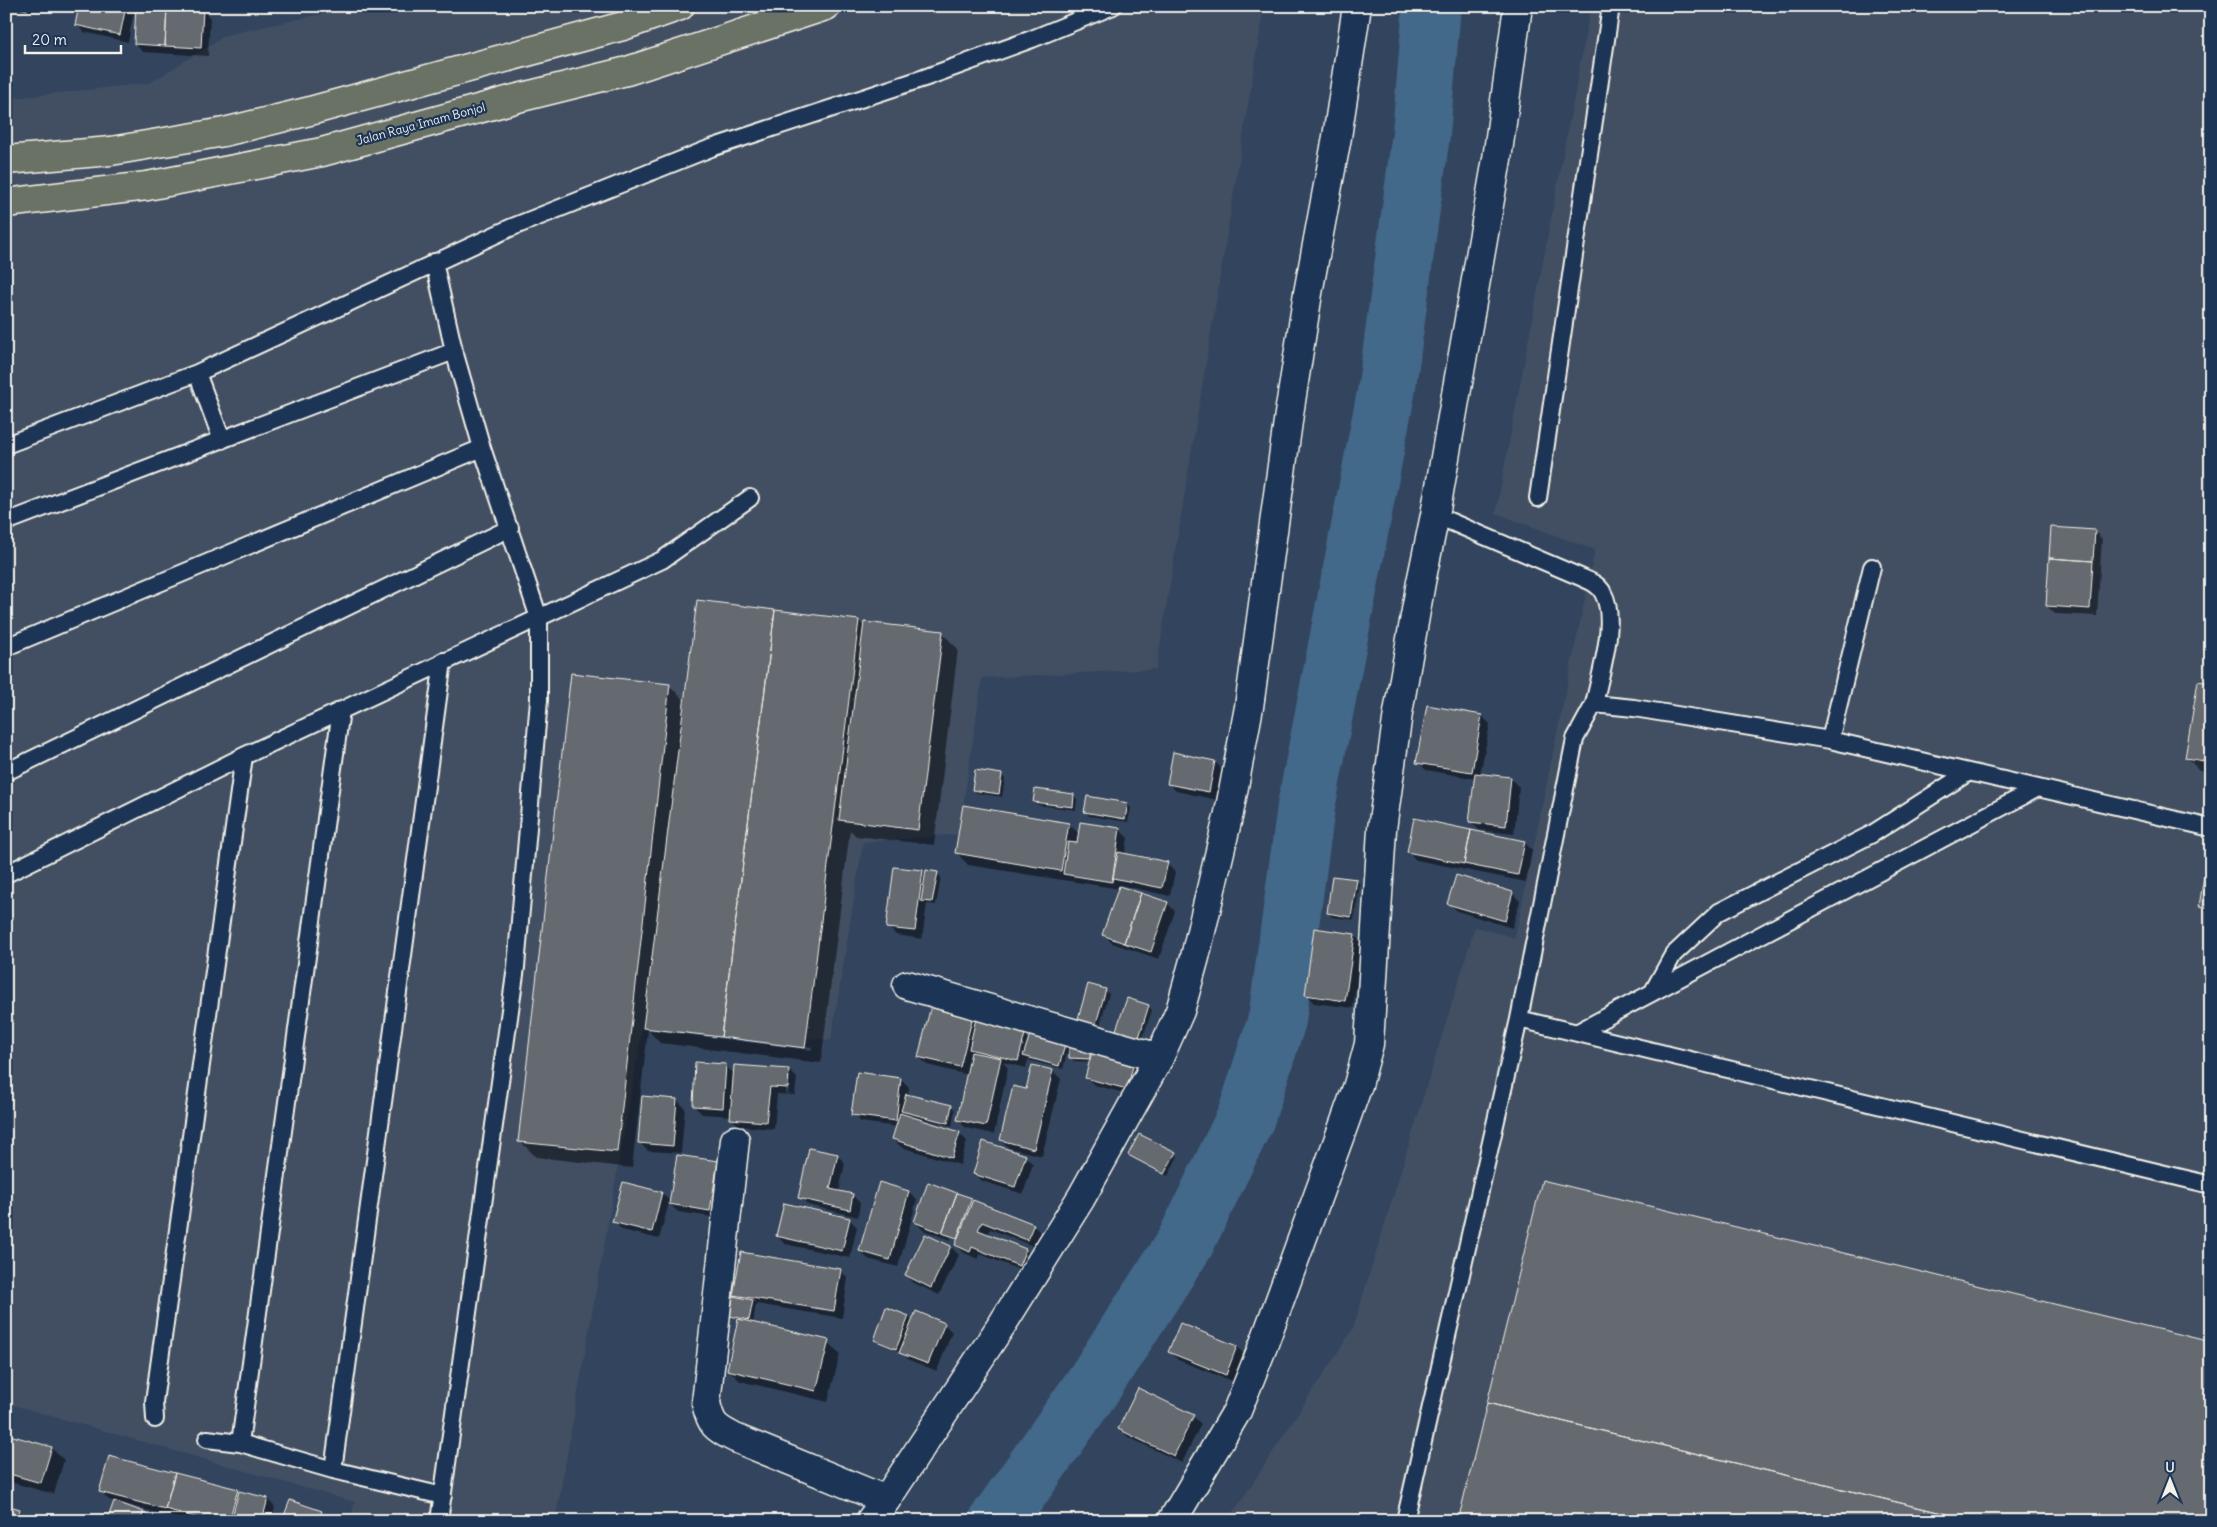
<svg xmlns="http://www.w3.org/2000/svg" width="2217" height="1527" font-family="Delius,sans-serif">
<style>
.built{fill:#425063}
.shadow{fill:#0007;fill-rule:evenodd}
.lines{fill:none;stroke-linecap:round;stroke-linejoin:round}
.river{stroke:#43688a;stroke-width:58}
.building{fill:#656a70;stroke:#f4f1e8}
.lane-casing{stroke:#f4f1e8;stroke-width:20}
.street-casing{stroke:#f4f1e8;stroke-width:31}
.highway-casing{stroke:#f4f1e8;stroke-width:31}
.lane{stroke:#1d3557;stroke-width:16}
.street{stroke:#1d3557;stroke-width:28}
.highway{stroke:#6a7266;stroke-width:28}
.labels{text-anchor:middle;stroke-width:4.5;stroke-linejoin:round;paint-order:stroke}
.street-label{font-size:12px;fill:#f4f1e8;stroke:#1d3557}
</style>
<rect width="100%" height="100%" fill="#33455e"/>
<filter id="ink" filterUnits="userSpaceOnUse"><feTurbulence type="fractalNoise" baseFrequency=".02" numOctaves="2"/><feDisplacementMap in="SourceGraphic" scale="10" xChannelSelector="R" yChannelSelector="G"/><feConvolveMatrix kernelMatrix="1 2 1 2 8 2 1 2 1" color-interpolation-filters="sRGB"/></filter>
<g filter="url(#ink)">
<path class="built" d="M359,6h905l-108,663 -174,9 -23,156 -96,8 -32,198 -188,-14 -88,495h-205l5,-19 -349,-99v-1304l144,-16 76,-48z
M1591,6h620v1515h-983l125,-192 122,-402 40,11 80,-388 -99,-37z"/>
<path class="shadow" d="M6,6h26l-1,7 -25,-5z
M80,6h50l4,5 -6,31 -44,-10 -8,-8z
M202,10l8,8 -2,38 -65,-4 -8,-8z
M2094,531l8,8 -5,77 -42,-2 -8,-8z
M859,621l6,6 77,6 16,16 -24,196 -78,-9 -6,-6 -29,233 -161,-20 -12,-13 -16,138 -96,-11 -16,-16 149,-456 17,17zM660,1028l152,19 -1,3 -151,-19z
M2211,684v88l-12,-2 -12,-12z
M1482,716l8,8 -10,51 31,4 8,8 -5,47 -35,-4 -8,-8 5,-43 -50,-9 -8,-8z
M1174,754l41,8 8,8 -6,30 -41,-9 -8,-8z
M1001,775l4,4 -3,18 -25,-4 -4,-3z
M1074,795l3,4 -1,11 -38,-5 -4,-4z
M1127,804l4,4 -3,14 -39,-6 -3,-4z
M1069,824l11,11 40,-5 8,8 -3,17 42,9 8,8 -5,24 -50,-11 -1,2 48,16 8,8 -16,48 -47,-16 -8,-8 16,-46 -152,-24 -12,-13z
M1524,842l8,8 -6,32 -110,-22 -8,-8z
M2211,867v47l-10,-8z
M922,872l4,4 11,-3 4,4 -5,28 -9,-1 -5,35 -26,-4 -8,-8z
M1356,881l4,3 -6,36 -22,-3 -4,-4z
M1512,893l8,8 -8,27 -55,-17 -8,-8z
M1354,935l8,8 -9,65 -39,-5 -8,-8z
M1105,990l4,4 -10,35 -17,-4z
M934,999l210,65 -9,32 -41,-11 -8,-8 4,-15 -16,-1 -4,-4 -1,-11 -6,23 -35,-9 -2,8 -23,-6 5,6 -14,66 -28,-6 -8,-8 10,-45 -41,-10 -8,-8z
M1148,1006l4,4 -12,36 -21,-7z
M725,1065l9,9 55,-4 8,8 -2,17 -18,-1 -3,35 -35,-3 -8,-8v-2l-29,-2 -8,-8zM787,1076h3l-2,18h-2z
M1033,1066l20,5 8,8 -19,77 -33,-8 -8,-8 26,-49z
M901,1079l8,8 -1,9 44,10 3,4 -3,16 -41,-10v2l48,15 8,8 -7,24 -59,-18 -8,-8 4,-12 -36,-5 -8,-8z
M677,1100l8,8 -4,45 -33,-2 -8,-8z
M1175,1153l3,3 -10,20 -38,-21z
M837,1155l8,8 -6,29 13,3 8,8 -2,14 -50,-12 -8,-8z
M1025,1156l8,8 -10,30 -41,-13 -8,-8z
M717,1162l8,8 -7,48 -40,-6 -9,-9 -10,36 -37,-9 -8,-8 48,-29 9,9z
M880,1184l29,8 8,8 -19,67 -30,-8 -8,-8z
M971,1199l62,26 8,8 -6,14 -45,-18 -3,6 38,15 8,8 -6,15 -47,-19 -2,5 -14,-6 -8,-8 2,-5 -7,-3 -1,3 -27,-10 -8,-8z
M849,1219l8,8 -7,31 -65,-14 -8,-8z
M926,1235l25,12 8,8 -20,40 -25,-12 -8,-8z
M840,1270l8,8 -6,40 -86,-14 -3,20 75,18 12,12 -12,48 -88,-21 -12,-12 11,-49 -7,-4 7,-17 -4,-5z
M887,1309l22,8 4,4 31,3 8,8 -15,39 -28,-11 -9,-8 -21,-9 -4,-3z
M1181,1325l56,22 8,8 -11,27 -56,-22 -8,-8z
M1193,1416l8,8 -19,39 -54,-26 -8,-8z
M6,1435l45,13 13,12 -10,34 -48,-13z
M237,1490l30,9 8,8 -3,14h-88l-63,-18v2l22,8 8,8h-43l8,-19 -7,-2 -8,-8z
M19,1510l8,8 -1,3h-20z
M321,1513l8,8h-46z"/>
<g class="lines">
<path class="river" d="M998,1521l94,-134 93,-144 61,-126 31,-97 29,-213 80,-414 35,-259 11,-128"/>
</g>
<path class="building" d="M8,6h20l-1,4z
M79,6h47l-6,29 -45,-10z
M136,6l31,1 -2,39 -31,-2z
M167,7l36,2 -2,39 -36,-2z
M2051,527l44,3 -2,31 -44,-3z
M2049,558l44,3 -3,48 -44,-3z
M697,600l78,10 -54,427 -78,-9z
M775,610l84,10 -54,428 -84,-11z
M864,622l79,9 -25,199 -79,-10z
M571,673l99,11 -53,468 -99,-10z
M2198,681l13,2v79l-26,-4z
M1427,705l55,10 -10,57 -56,-9z
M1173,752l42,9 -6,31 -42,-8z
M975,770l27,4 -3,20 -27,-4z
M1475,773l36,4 -5,49 -37,-4z
M1035,789l39,5 -1,13 -40,-5z
M1087,796l41,7 -3,16 -41,-7z
M963,805l106,18 -8,48 -106,-18z
M1414,818l57,12 -7,34 -57,-12z
M1080,822l40,6 -8,54 -49,-8 5,-32 9,1z
M1471,830l54,11 -7,34 -54,-11z
M1118,852l50,10 -6,26 -49,-10z
M2206,865h5v43l-12,-2z
M894,867l29,3 -8,61 -29,-3z
M926,870l12,2 -6,30 -11,-1z
M1456,875l57,17 -8,29 -58,-17z
M1332,876l25,3 -6,38 -24,-4z
M1119,886l22,7 -17,50 -22,-8z
M1141,893l27,9 -17,50 -27,-9z
M1314,928l41,6 -10,67 -40,-6z
M1088,984l18,5 -11,38 -18,-5z
M933,998l42,10 -15,59 -42,-10z
M1127,998l22,7 -12,39 -23,-8z
M977,1014l50,12 -9,35 -49,-12z
M1032,1028l35,10 -8,28 -36,-10z
M1069,1040l21,1v18l-21,-1z
M1094,1044l42,11 -9,34 -42,-11z
M971,1052l30,6 -15,68 -29,-6z
M695,1062l31,2 -3,44 -30,-2z
M734,1065l55,4 -1,19 -18,-1 -4,35 -36,-3z
M1032,1065l21,5 -19,79 -34,-9 13,-54 13,3z
M857,1072l44,6 -5,43 -45,-6z
M906,1094l46,11 -4,18 -47,-12z
M642,1096l35,3 -4,47 -35,-3z
M900,1113l60,19 -8,26 -60,-19z
M1139,1134l37,18 -12,22 -36,-19z
M983,1141l43,14 -11,32 -42,-13z
M809,1148l29,6 -8,35 23,5 -3,16 -52,-12z
M677,1155l41,6 -8,50 -41,-7z
M1542,1180l669,162v179h-236l-488,-118z
M623,1182l39,10 -10,40 -40,-10z
M879,1182l30,9 -19,69 -31,-9z
M928,1182l29,11 -15,40 -28,-11z
M957,1193l15,5 -15,40 -15,-5z
M973,1200l61,24 -7,16 -45,-18 -4,8 48,19 -7,17 -47,-19 -2,5 -15,-7z
M784,1203l66,15 -8,33 -66,-15z
M925,1234l26,12 -20,42 -26,-13z
M741,1252l100,17 -7,42 -101,-16z
M733,1296l20,4 -4,20 -19,-4z
M886,1307l23,9 -13,33 -22,-9z
M916,1311l29,12 -17,41 -29,-11z
M738,1319l91,21 -13,51 -89,-21z
M1180,1323l57,23 -11,29 -58,-23z
M1138,1388l56,27 -20,41 -56,-27z
M1487,1403l488,118h-517z
M6,1434l46,13 -11,36 -35,-10z
M109,1456l66,17 -10,36 -66,-17z
M175,1473l63,16 -9,32h-20l-44,-12z
M239,1491l29,7 -6,23h-31z
M290,1500l32,11 -3,10h-37z
M114,1501l30,11 -4,9h-33z
M6,1505l14,4 -3,12h-11z
M57,1515l17,6h-19z"/>
<g class="lines">
<defs>
<path id="lane" d="M434,262l20,89 28,97 57,170v82l-23,267 -77,554
M197,373l25,67
M6,445l191,-72 313,-145 201,-80 213,-70 108,-39 81,-33
M1538,498l73,-492
M1435,515l143,61c9,4 20,7 25,17 15,27 -3,82 -9,111
M6,522l448,-171
M6,647l476,-199
M1830,740l42,-173
M6,772l504,-244
M6,874l238,-118 418,-196 88,-62
M1652,993l21,-38 46,-43 153,-78 97,-62
M1519,1019l692,166
M1578,1032l460,-244
M155,1419l-1,-17 90,-646
M207,1439l33,4 93,27 110,26
M240,1443l101,-733
M333,1470l110,-809
M1405,1521l114,-502 56,-280 19,-35 40,4 196,32 381,88"/>
<path id="street" d="M907,985l252,73
M735,1140l-29,263c5,22 9,25 29,35l151,62
M870,1521l16,-21 117,-177 78,-125 78,-140 21,-47 15,-54 34,-144 20,-106 40,-293 19,-121 29,-156 20,-131
M1172,1521l65,-110 26,-65 76,-208 19,-53 11,-41 13,-215 16,-116 23,-131 14,-67 62,-356 21,-153"/>
<path id="highway" d="M6,160l105,-9 113,-19 86,-21 313,-85 57,-20
M6,203l141,-17 175,-34 196,-54 109,-27 199,-65"/>
</defs>
<use href="#lane" class="lane-casing"/>
<use href="#street" class="street-casing"/>
<use href="#highway" class="highway-casing"/>
<use href="#lane" class="lane"/>
<use href="#street" class="street"/>
<use href="#highway" class="highway"/>
</g>
</g>
<g class="labels">
<g class="street-label">
<text transform="translate(421 124) rotate(-15)" y="4">Jalan Raya Imam Bonjol</text>
</g>
</g>
<rect width="2217" height="1527" fill="none" stroke="#1d3557" stroke-width="25"/>
<rect x="12" y="12" width="2192" height="1502" fill="none" stroke="#f4f1e8" stroke-width="2" filter="url(#ink)"/>
<g transform="translate(2170 1480)" stroke="#1d3557" stroke-width="4" paint-order="stroke">
<path d="M0-4L9 19L0 12L-9 19Z" fill="#f4f1e8"/>
<text y="-8" font-size="14" font-weight="bold" text-anchor="middle" fill="#f4f1e8">U</text>
</g>
<path d="M25 45v8h96v-8" fill="none" stroke="#f4f1e8" stroke-width="2.5"/>
<text x="32" y="45" font-size="15" fill="#f4f1e8" stroke="#1d3557" stroke-width="4" paint-order="stroke">20 m</text>
</svg>
